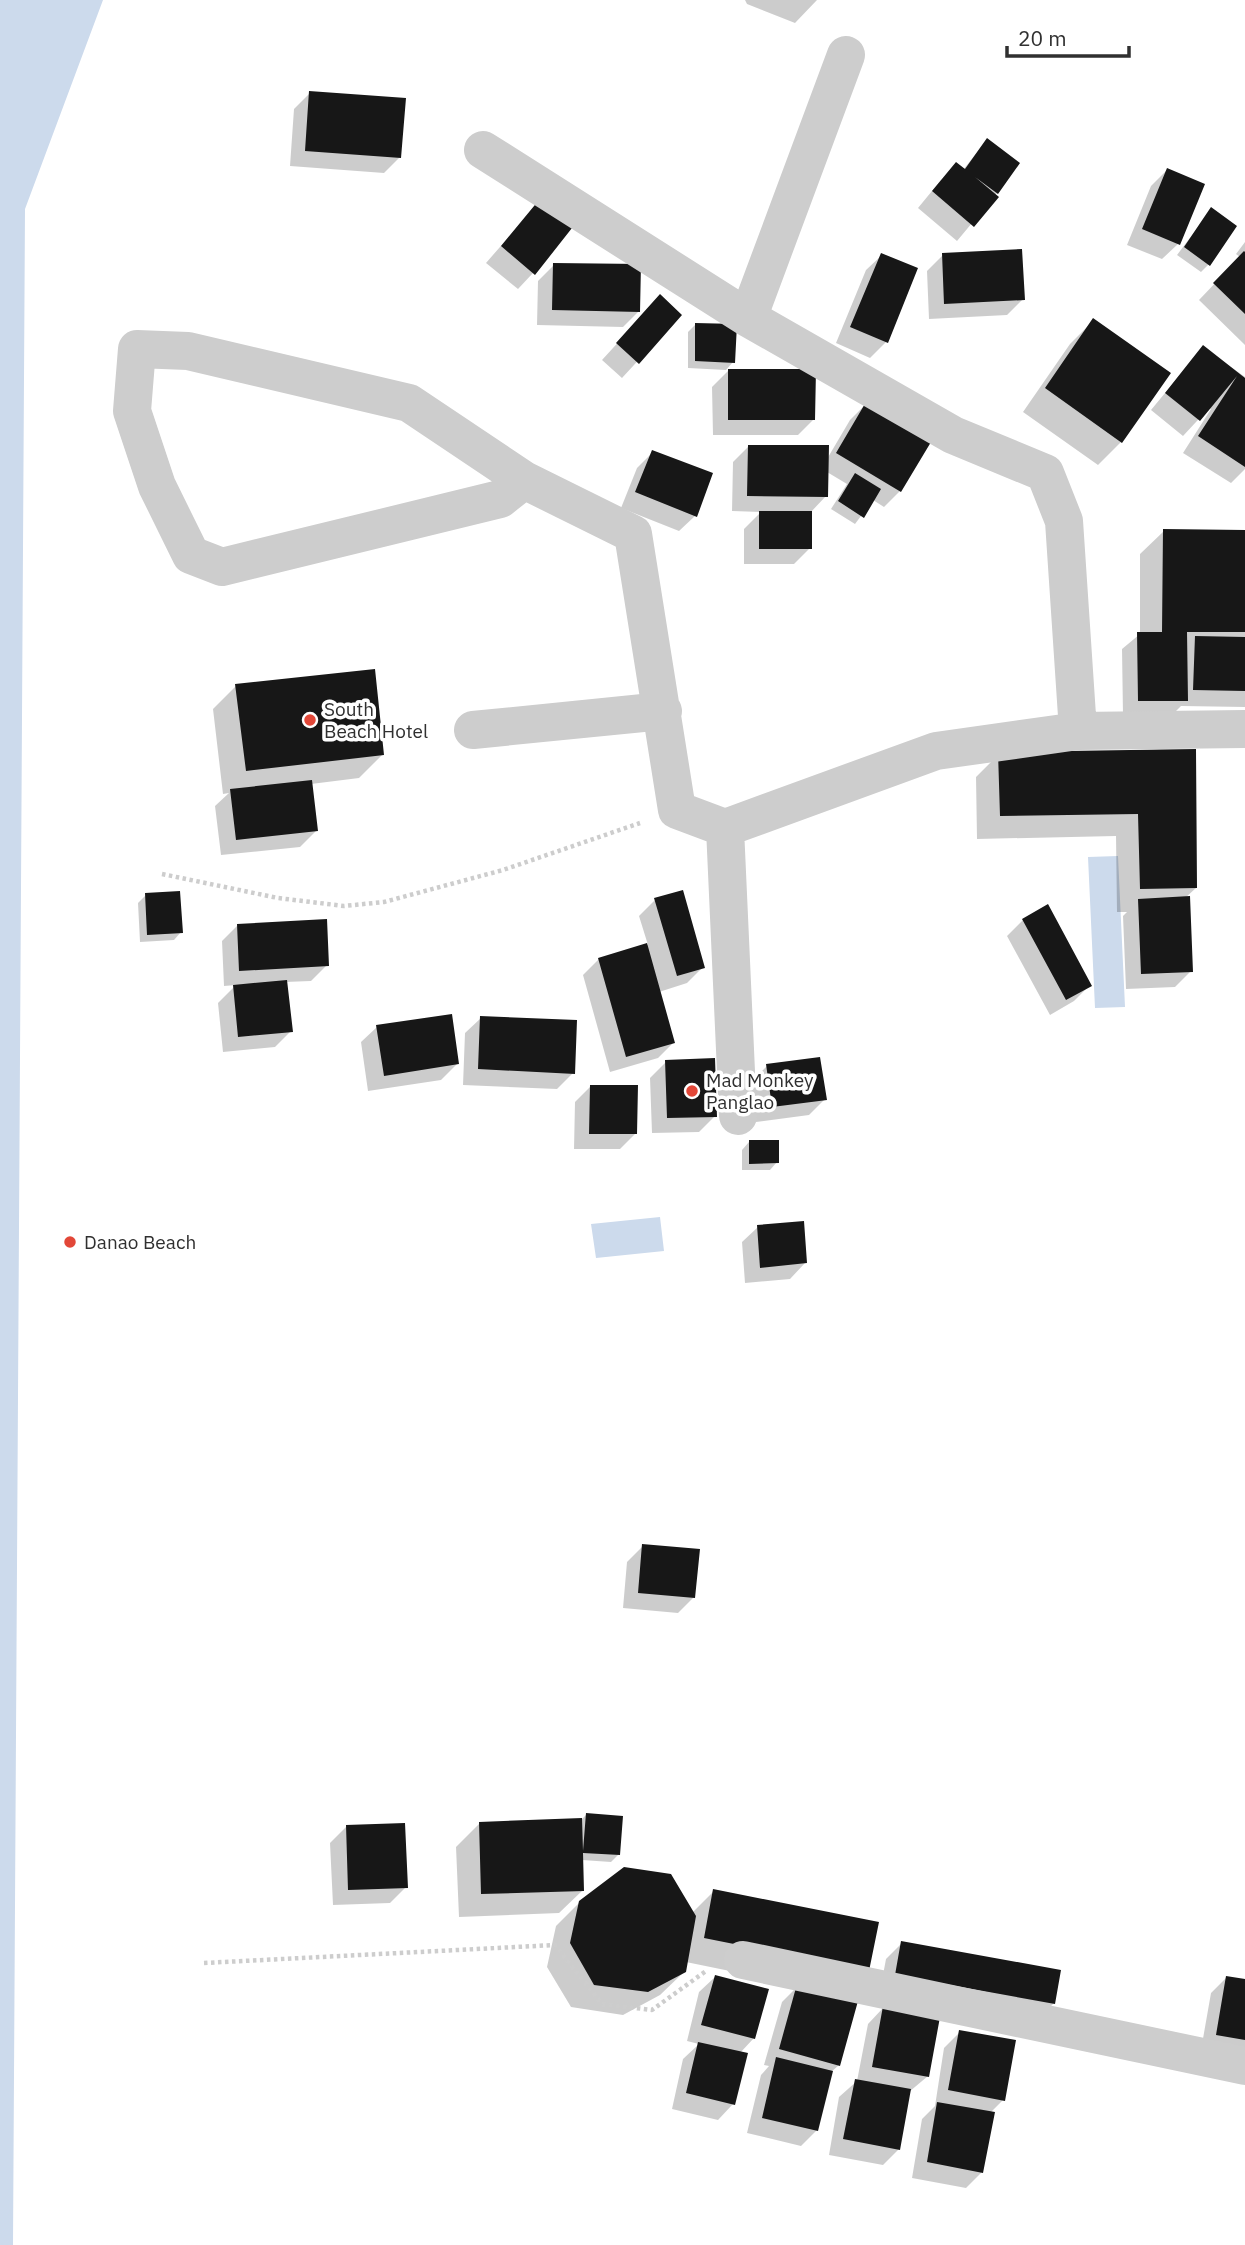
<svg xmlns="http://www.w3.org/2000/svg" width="1245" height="2245" viewBox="0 0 1245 2245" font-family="'IBM Plex Sans',sans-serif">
<rect width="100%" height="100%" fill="#fff"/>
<path fill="#ccdaec" d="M0,0H103L25,209L13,2245H0Z
M1118,856L1125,1007L1095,1008L1088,857Z
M660,1217L664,1251L596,1258L591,1224Z"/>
<path fill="#0003" d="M745,0H817L795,23L747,4Z
M310,93L400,157L384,173L290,166L294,109Z
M987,140L997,193L957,241L918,208L941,180L963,170Z
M1167,170L1178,244L1162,259L1127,245L1151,186Z
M539,202L533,273L518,289L486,263Z
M1211,210L1209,264L1201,272L1177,255Z
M1245,242V345L1199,300L1240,257L1236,254Z
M882,255L886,342L870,358L836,343L866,270Z
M943,255L1023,299L1007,315L929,319L927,271Z
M554,265L639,311L623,327L537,325L538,281Z
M645,313L680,315L622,378L602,360Z
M1093,321L1121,442L1098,465L1023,412L1070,344Z
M696,324L733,362L726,370L688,368V332Z
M1203,347L1245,377V469L1231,483L1183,453L1211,409L1209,408L1183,436L1151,410Z
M728,371L814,419L798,435H713L712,387Z
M866,404L929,443L900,491L884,507L873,500L855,524L831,509L847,484L827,472L826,496L810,513V548L794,564H744V529L761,512L732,511L733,462L749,446L827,459L850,420Z
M653,452L695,516L679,531L621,508L637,468Z
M1164,531L1245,532V707L1181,706L1171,716H1123L1122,649L1140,634V554Z
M236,686L382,755L359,778L311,784L316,831L300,847L221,855L215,806L229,793L223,794L213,709Z
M1194,751L1196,888L1185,898L1191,971L1175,987L1126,989L1123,916L1127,912H1117L1116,836L977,839L976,777L999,754Z
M146,895L181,932L174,940L140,942L138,903Z
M655,900L703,967L687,983L659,992L673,1043L658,1058L610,1072L583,975L599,959L648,945L639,916Z
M1047,907L1090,985L1074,1001L1050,1015L1007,936L1023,920Z
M238,925L327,965L311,981L285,982L291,1031L275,1047L223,1052L218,1003L236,985L224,986L222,941Z
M481,1018L573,1073L557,1089L463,1085L465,1033Z
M377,1027L457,1064L441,1080L368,1091L361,1042Z
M666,1062L715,1116L699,1132L652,1133L650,1078Z
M767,1066L825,1099L809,1115L756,1122L751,1082Z
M591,1086L636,1133L620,1149H574L575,1102Z
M749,1142L777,1162L770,1170H742V1150Z
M758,1227L805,1263L790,1279L745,1283L742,1242Z
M643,1546L694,1597L678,1613L623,1608L627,1562Z
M586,1815L619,1854L611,1862L582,1860L583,1890L559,1913L459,1917L456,1847L480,1823L582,1819Z
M346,1827L406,1887L390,1903L333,1905L330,1843Z
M714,1891L844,1994L839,2065L830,2073L817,2130L801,2146L747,2133L761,2075L769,2066L764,2065L782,2002L799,1985L686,1962L684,1972L660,1995L623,2015L571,2007L547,1967L556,1926L580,1902L692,1913Z
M902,1943L1054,2003L1038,2019L880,1991L886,1959Z
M715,1977L754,2038L740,2053L733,2104L718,2120L672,2109L683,2059L699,2044L687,2041L699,1992Z
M1226,1978L1245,1981V2057L1201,2050L1211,1993Z
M883,2008L928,2076L909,2092L899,2149L883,2165L829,2155L839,2097L857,2081L868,2024Z
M960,2032L1003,2100L990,2113L982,2172L966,2188L912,2178L922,2119L935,2106L944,2048Z"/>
<path fill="#171717" d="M309,91L406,98L401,158L305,151Z
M987,138L1020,163L998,194L975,177L999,197L974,227L932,191L956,162L965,169Z
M1167,168L1205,184L1180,245L1142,229Z
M539,200L572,228L535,275L501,246Z
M1211,207L1237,226L1210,266L1184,247Z
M1022,249L1025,300L944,304L942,253Z
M1244,251L1245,252V314L1213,283Z
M881,253L918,268L888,343L850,327Z
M553,263L641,264L640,312L552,310Z
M660,294L682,315L639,364L616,343Z
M1093,318L1171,373L1122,443L1045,388Z
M695,323L737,324L735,363L695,361Z
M1203,345L1245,378V467L1198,436L1237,376L1200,421L1165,393Z
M728,369H816L815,420H728Z
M866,402L931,442L901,492L836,453Z
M748,445H829L828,497L747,496Z
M652,450L713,473L697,517L635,492Z
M855,473L881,489L864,518L838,501Z
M759,511H812V549H759Z
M1163,529L1245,530V632H1187L1188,701H1138L1137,632H1162Z
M1195,636L1245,637V691L1193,690Z
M375,669L384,755L246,771L235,684Z
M1196,749L1197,888L1140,889L1138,814L1000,816L998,752Z
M312,780L318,831L236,840L230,789Z
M683,890L705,968L677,976L654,898Z
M180,891L183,933L147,935L145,893Z
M1190,896L1193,972L1141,974L1138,899Z
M1048,904L1092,986L1066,1000L1022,919Z
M327,919L329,966L239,971L237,924Z
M647,943L675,1043L626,1057L598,958Z
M287,980L293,1032L238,1037L233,985Z
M452,1014L459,1064L384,1076L376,1025Z
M480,1016L577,1020L575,1074L478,1069Z
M820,1057L827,1100L772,1107L766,1064Z
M715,1058L717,1117L667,1118L665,1060Z
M590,1085H638L637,1134H589Z
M749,1140H779V1163L749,1164Z
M804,1221L807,1263L760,1268L757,1225Z
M642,1544L700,1549L695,1598L638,1593Z
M586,1813L623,1816L620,1855L583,1853L584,1891L481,1894L479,1822L582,1818L583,1851Z
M405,1823L408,1888L348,1890L346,1825Z
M624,1867L671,1874L696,1916L686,1972L648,1992L594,1985L570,1943L579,1901Z
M713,1889L879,1922L869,1971L704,1938Z
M901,1941L1061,1970L1055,2004L895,1975Z
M715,1975L769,1989L755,2039L701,2025Z
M1226,1976L1245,1979V2040L1216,2035Z
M797,1984L858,2001L840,2066L779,2049Z
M883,2006L940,2017L929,2077L872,2067Z
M959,2030L1016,2040L1005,2101L948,2090Z
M698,2042L748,2053L735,2105L686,2093Z
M776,2057L833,2071L818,2131L762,2118Z
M855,2079L911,2089L900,2150L843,2139Z
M937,2102L995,2112L983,2173L927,2162Z"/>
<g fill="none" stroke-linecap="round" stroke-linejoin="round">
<path stroke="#cdcdcd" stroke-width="4.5" stroke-dasharray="3.5 3.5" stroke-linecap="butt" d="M162,874L278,898L344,906L384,902L503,870L640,823
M204,1963L555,1945L602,2004L652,2010L706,1971"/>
<path stroke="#cdcdcd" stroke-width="38" d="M483,150L748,318L953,435L1045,473L1064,521L1078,731
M748,318L846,55
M524,480L500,499L222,567L191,555L157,486L132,411L137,349L188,351L409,403L524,480L633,534L677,810L725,828L936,751L1078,731L1245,729
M473,730L663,711
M725,828L738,1116
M743,1960L1245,2066"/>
</g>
<g fill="#e24738" stroke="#fff" stroke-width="2.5">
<circle cx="310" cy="720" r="7"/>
<circle cx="692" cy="1091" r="7"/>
<circle cx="70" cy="1242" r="7"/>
</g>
<g text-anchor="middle" stroke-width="7" stroke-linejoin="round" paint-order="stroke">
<g font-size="19" fill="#303030" stroke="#fff" text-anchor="start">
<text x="324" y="716">South<tspan x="324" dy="22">Beach Hotel</tspan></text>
<text x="706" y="1087">Mad Monkey<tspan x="706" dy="22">Panglao</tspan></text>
<text x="84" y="1249">Danao Beach</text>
</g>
</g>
<path d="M1007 46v10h122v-10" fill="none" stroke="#303030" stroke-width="3.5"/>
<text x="1018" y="46" font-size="21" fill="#303030" stroke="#ffffff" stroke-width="5" paint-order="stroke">20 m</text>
</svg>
